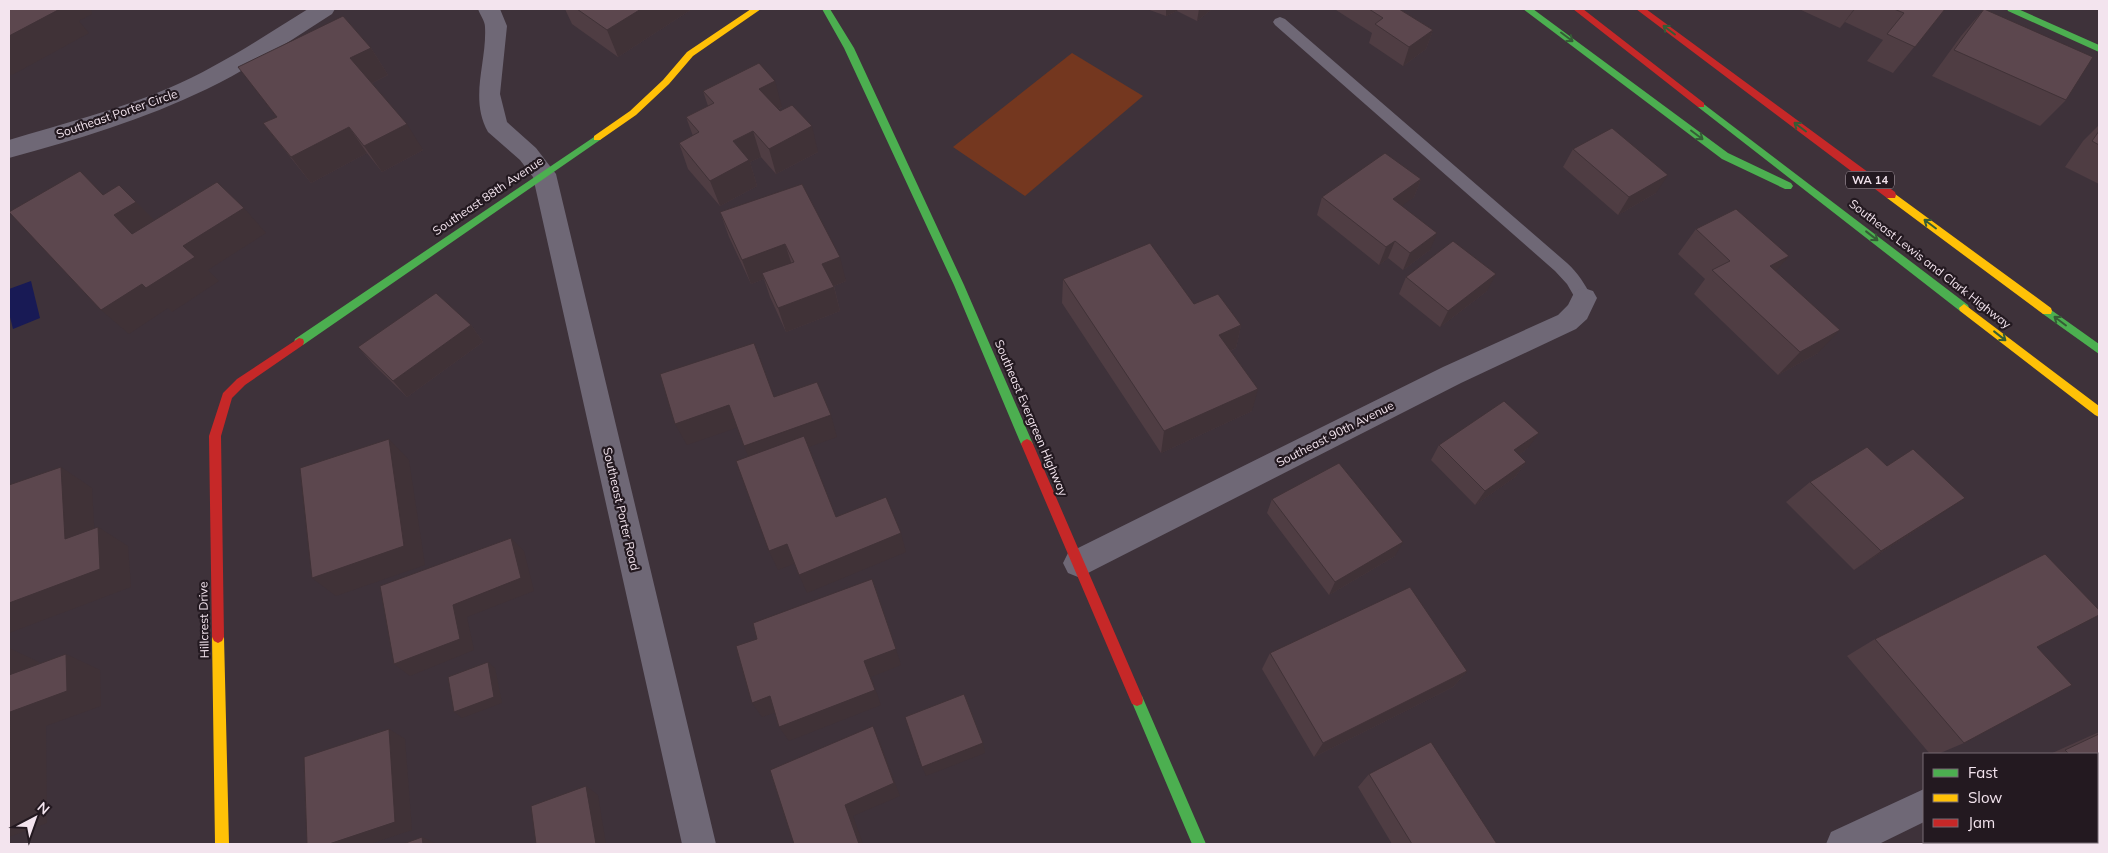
<svg xmlns="http://www.w3.org/2000/svg" width="2108" height="853" viewBox="0 0 2108 853" font-family="Mulish,sans-serif">
<rect width="100%" height="100%" fill="#3e323a"/>
<path fill="#74371f" d="M1072,53L1143,96L1025,196L953,147Z"/>
<path fill="#181a55" d="M31,281L40,318L13,329L9,313V289Z"/>
<g fill="none" stroke-linecap="round" stroke-linejoin="round">
<path fill="#6f6876" fill-rule="evenodd" d="M1280,17L1285,19L1567,263C1578,273 1585,284 1592,298L1590,303L1584,305L1578,303L1567,284L1555,271L1275,25L1273,22L1275,19Z"/>
<path fill="#6f6876" fill-rule="evenodd" d="M308,9H335L332,14C291,40 251,68 207,89C145,119 76,140 9,158V140C62,124 117,110 169,88C218,67 263,37 308,9Z
M478,9H500L507,26L500,94L507,122L536,148L556,174L716,844H682L533,177L520,160L488,132C469,98 487,63 485,27C485,21 480,15 478,9Z
M1584,288L1593,291L1597,298L1587,319L1576,329L1461,383L1088,573L1078,577L1068,573L1063,563L1068,553L1443,367L1558,315L1568,305L1575,291Z
M1924,789V822L1879,844H1826L1831,832Z"/>
<path fill="#4caf50" fill-rule="evenodd" d="M822,9H830L854,48L964,285L1033,444L1031,447L1027,449L1023,447L1021,444L954,285L844,48Z
M1523,9H1533L1728,153L1791,183L1793,186L1791,189H1785L1722,159Z
M2007,9H2018L2099,45V52L2008,11Z
M1701,102L1968,305L1969,308L1968,311H1960L1698,107V103Z
M597,135L602,138L600,140L303,345H295L294,342L295,339Z
M2047,307L2099,344V354L2043,314L2042,311Z
M1137,694L1142,696L1206,844H1192L1131,700L1132,696Z"/>
<path fill="#ffc107" fill-rule="evenodd" d="M751,9H761L693,56L669,84L636,115L600,140H594V136L630,111L663,80L687,52Z
M1891,191L2051,308L2052,311L2051,314H2043L1887,198L1886,195L1887,192Z
M1964,304L2099,406V417L2095,415L1960,311L1959,308Z
M218,631L222,633L224,637L229,844H215L212,637L214,633Z"/>
<path fill="#c62828" fill-rule="evenodd" d="M1573,9H1583L1704,103V107H1698Z
M1636,9H1646L1895,192L1896,195L1895,198H1887Z
M299,338L303,339L304,342L303,345L245,385L232,398L221,436L224,637L222,641L218,643L214,641L212,637L209,436L223,393L237,379Z
M1027,439L1031,441L1033,444L1142,696L1143,700L1142,704L1137,706L1132,704L1021,444L1023,441Z"/>
</g>
<path fill="#4f3d43" d="M565,9H692L618,57L572,24Z
M1147,9H1212L1197,21L1177,11L1166,16Z
M1337,9H1402L1401,10L1433,30L1426,49L1403,66L1369,43L1372,33L1336,10Z
M1799,9H1945L1893,73L1867,61L1883,40L1845,22L1840,28Z
M1984,9L2066,100L2040,126L1932,76L1961,36Z
M371,48L388,75L372,83L423,150L382,172L367,153L311,183L263,123L277,117Z
M703,91L782,107L778,110L818,152L776,174L761,157L750,162L757,186L720,206L688,169L679,143L693,136L686,117L708,106Z
M2099,125V184L2065,167L2083,141Z
M1573,149L1656,193L1618,215L1563,167Z
M1421,179L1414,197L1402,205L1430,250L1403,270L1388,258L1379,265L1317,215L1322,197Z
M802,184L846,281L834,286L840,311L786,332L770,297L764,279L751,284L729,237L720,212Z
M1696,229L1776,271L1818,353L1778,375L1694,294L1705,279L1678,254Z
M1406,277L1487,291L1440,327L1399,294Z
M1063,279L1194,304L1241,325L1236,348L1230,351L1252,411L1161,453L1062,303Z
M471,325L483,342L407,397L373,364L358,347Z
M1439,445L1528,448L1518,455L1526,462L1515,477L1475,505L1431,460Z
M1887,466L1936,517L1854,570L1786,502L1810,482Z
M1272,499L1395,556L1329,595L1267,513Z
M1875,639L2037,647L1964,743L1938,754H1930L1847,656Z
M1270,653L1467,671L1453,687L1314,757L1262,669Z
M2099,732V832L2097,829V754H2050Z
M1369,774L1497,844H1392L1358,787Z"/>
<path fill="#403237" d="M60,9H91L92,14L79,21L89,33L14,74L9,75V36Z
M641,9H692L618,57L607,30Z
M1166,9H1178L1177,11L1166,16Z
M1199,9H1212L1197,21Z
M1854,9H1855L1840,28Z
M1433,30L1426,49L1403,66L1409,47Z
M371,48L388,75L368,85L350,58Z
M775,81L782,107L766,116L759,89Z
M407,124L423,150L382,172L364,146Z
M812,126L818,152L776,174L769,149Z
M349,127L367,153L311,183L291,157Z
M753,131L761,157L750,162L757,186L720,206L710,181L733,141Z
M80,171L106,197L119,185L161,227L132,234L114,215L103,195Z
M1668,175L1656,193L1618,215L1629,197Z
M1421,179L1414,197L1387,217L1393,199Z
M244,208L266,233L208,270L219,281L172,312L168,308L129,334L101,310L183,246Z
M1437,233L1430,250L1403,270L1410,253Z
M1395,241L1388,258L1379,265L1386,247Z
M785,244L793,268L762,273L764,279L751,284L742,260Z
M1789,256L1768,280L1770,266Z
M840,257L846,281L829,288L822,264Z
M1496,274L1487,291L1440,327L1448,311Z
M834,287L840,311L786,332L778,308Z
M471,325L483,342L407,397L393,381Z
M1241,325L1236,348L1214,358L1219,335Z
M1840,330L1818,353L1778,375L1800,352Z
M1258,389L1252,411L1161,453L1164,431Z
M729,405L739,427L687,445L675,424Z
M831,415L837,437L753,467L744,446Z
M1539,433L1528,448L1504,465L1514,450Z
M389,439L409,460L425,565L336,596L312,578Z
M1526,462L1515,477L1475,505L1485,491Z
M61,467L92,488L96,558L65,539Z
M1965,498L1936,517L1854,570L1881,551Z
M98,527L128,546L131,587L9,633V603Z
M901,533L906,552L807,593L799,575Z
M511,538L524,551L534,591L467,617L474,650L410,676L394,664L453,605Z
M1403,542L1395,556L1329,595L1335,582Z
M787,544L796,563L778,570L769,551Z
M9,648L39,662L40,692L9,679Z
M896,649L901,665L871,677L881,705L789,741L779,727L864,661Z
M66,654L100,670L101,706L46,726L47,823L9,837L10,712Z
M488,662L495,668L502,703L462,718L454,712Z
M1467,671L1453,687L1314,757L1323,743Z
M770,696L780,711L762,717L752,703Z
M873,726L879,740L900,796L853,816L863,844H859L845,805Z
M389,729L405,739L412,830L370,844H329Z
M983,743L985,753L926,776L922,767Z
M586,786L598,795L606,844H596Z
M422,837L437,844H423Z"/>
<path fill="#5c474e" stroke="#403237" d="M9,9H60L9,36Z
M577,9H641L607,30Z
M1369,9H1399L1433,30L1409,47L1375,24L1383,18Z
M1894,9H1945L1915,47L1887,34L1904,13Z
M1984,9L2093,57L2066,100L1954,50Z
M343,16L371,48L350,58L407,124L364,146L349,127L291,157L263,123L277,117L238,67Z
M759,63L775,81L759,89L780,111L792,105L812,126L769,149L753,131L733,141L749,160L710,181L679,143L699,132L686,117L714,103L703,91Z
M1612,128L1668,175L1629,197L1573,149Z
M2099,131V145L2092,141Z
M1385,153L1421,179L1393,199L1437,233L1410,253L1395,241L1386,247L1322,197Z
M80,171L103,195L119,185L136,202L114,215L132,234L217,182L244,208L183,246L195,257L146,288L142,284L101,310L9,212Z
M802,184L840,257L822,264L834,287L778,308L762,273L794,262L785,244L742,260L720,212Z
M1736,209L1789,256L1770,266L1840,330L1800,352L1712,270L1730,261L1696,229Z
M1453,241L1496,274L1448,311L1406,277Z
M1150,243L1194,304L1218,294L1241,325L1219,335L1258,389L1164,431L1063,279Z
M436,293L471,325L393,381L358,347Z
M754,343L774,397L817,382L831,415L744,446L729,405L675,424L660,374Z
M1504,401L1539,433L1514,450L1526,462L1485,491L1439,445Z
M804,436L836,517L886,497L901,533L799,575L787,544L769,551L736,461Z
M389,439L404,546L312,578L300,468Z
M1867,447L1887,466L1913,449L1965,498L1881,551L1810,482Z
M1339,463L1403,542L1335,582L1272,499Z
M61,467L65,539L98,527L100,569L9,603V485Z
M511,538L521,578L453,605L460,639L394,664L380,586Z
M2045,554L2099,610V615L2037,647L2072,685L1964,743L1875,639Z
M872,579L896,649L864,661L875,690L779,727L770,696L752,703L736,646L757,639L753,623Z
M1410,587L1467,671L1323,743L1270,653Z
M66,654L67,691L10,712L9,811V675Z
M488,662L494,697L454,712L448,677Z
M964,694L983,743L922,767L905,717Z
M873,726L894,783L845,805L859,844H794L770,770Z
M389,729L395,822L329,844H307L304,757Z
M2099,734V791L2097,788V754H2069L2065,750Z
M1431,742L1497,844H1412L1369,774Z
M586,786L596,844H536L531,806Z
M422,837L423,844H403Z"/>
<defs><path id="oneway-shaft" d="M-6 0H5M1.5-3L5.5 0L1.5 3" fill="none" stroke-width="1.6" stroke-linecap="round" stroke-linejoin="round" transform="scale(1.25)"/></defs>
<g stroke="#355c36">
<use href="#oneway-shaft" transform="translate(1669 30) rotate(-143)"/>
<use href="#oneway-shaft" transform="translate(1567 37) rotate(37)"/>
<use href="#oneway-shaft" transform="translate(1800 127) rotate(-143)"/>
<use href="#oneway-shaft" transform="translate(1697 135) rotate(37)"/>
<use href="#oneway-shaft" transform="translate(1930 224) rotate(-143)"/>
<use href="#oneway-shaft" transform="translate(1872 236) rotate(38)"/>
<use href="#oneway-shaft" transform="translate(2060 321) rotate(-143)"/>
<use href="#oneway-shaft" transform="translate(2000 336) rotate(38)"/>
</g>
<g text-anchor="middle" stroke-width="4.5" stroke-linejoin="round" paint-order="stroke">
<rect fill="#231920" stroke="#b5a7b0" stroke-width="1" x="1846" y="171.5" width="48" height="17" rx="4"/>
<g font-size="11" font-weight="bold" fill="#f3e4ee">
<text x="1870" y="184">WA 14</text>
</g>
<g font-size="12" fill="#f3e4ee" stroke="#231920">
<text transform="translate(117 114) rotate(-19)" y="4">Southeast Porter Circle</text>
<text transform="translate(488 196) rotate(-34)" y="4">Southeast 88th Avenue</text>
<text transform="translate(1930 264) rotate(38)" y="4">Southeast Lewis and Clark Highway</text>
<text transform="translate(1031 418) rotate(67)" y="4">Southeast Evergreen Highway</text>
<text transform="translate(1335 434) rotate(-27)" y="4">Southeast 90th Avenue</text>
<text transform="translate(621 509) rotate(77)" y="4">Southeast Porter Road</text>
<text transform="translate(204 620) rotate(-91)" y="4">Hillcrest Drive</text>
</g>
</g>
<rect width="2108" height="853" fill="none" stroke="#f3e4ee" stroke-width="20"/>
<rect x="1923" y="753" width="175" height="90" fill="#231920" stroke="#766a72"/>
<rect x="1933" y="769" width="25" height="8" fill="#4caf50" stroke="#766a72"/>
<text x="1968" y="778" font-size="15" fill="#f3e4ee">Fast</text>
<rect x="1933" y="794" width="25" height="8" fill="#ffc107" stroke="#766a72"/>
<text x="1968" y="803" font-size="15" fill="#f3e4ee">Slow</text>
<rect x="1933" y="819" width="25" height="8" fill="#c62828" stroke="#766a72"/>
<text x="1968" y="828" font-size="15" fill="#f3e4ee">Jam</text>
<g transform="translate(35 818) rotate(41)" stroke="#231920" stroke-width="4" paint-order="stroke">
<path d="M0-4L9 19L0 12L-9 19Z" fill="#f3e4ee"/>
<text y="-8" font-size="14" font-weight="bold" text-anchor="middle" fill="#f3e4ee">N</text>
</g>
</svg>
